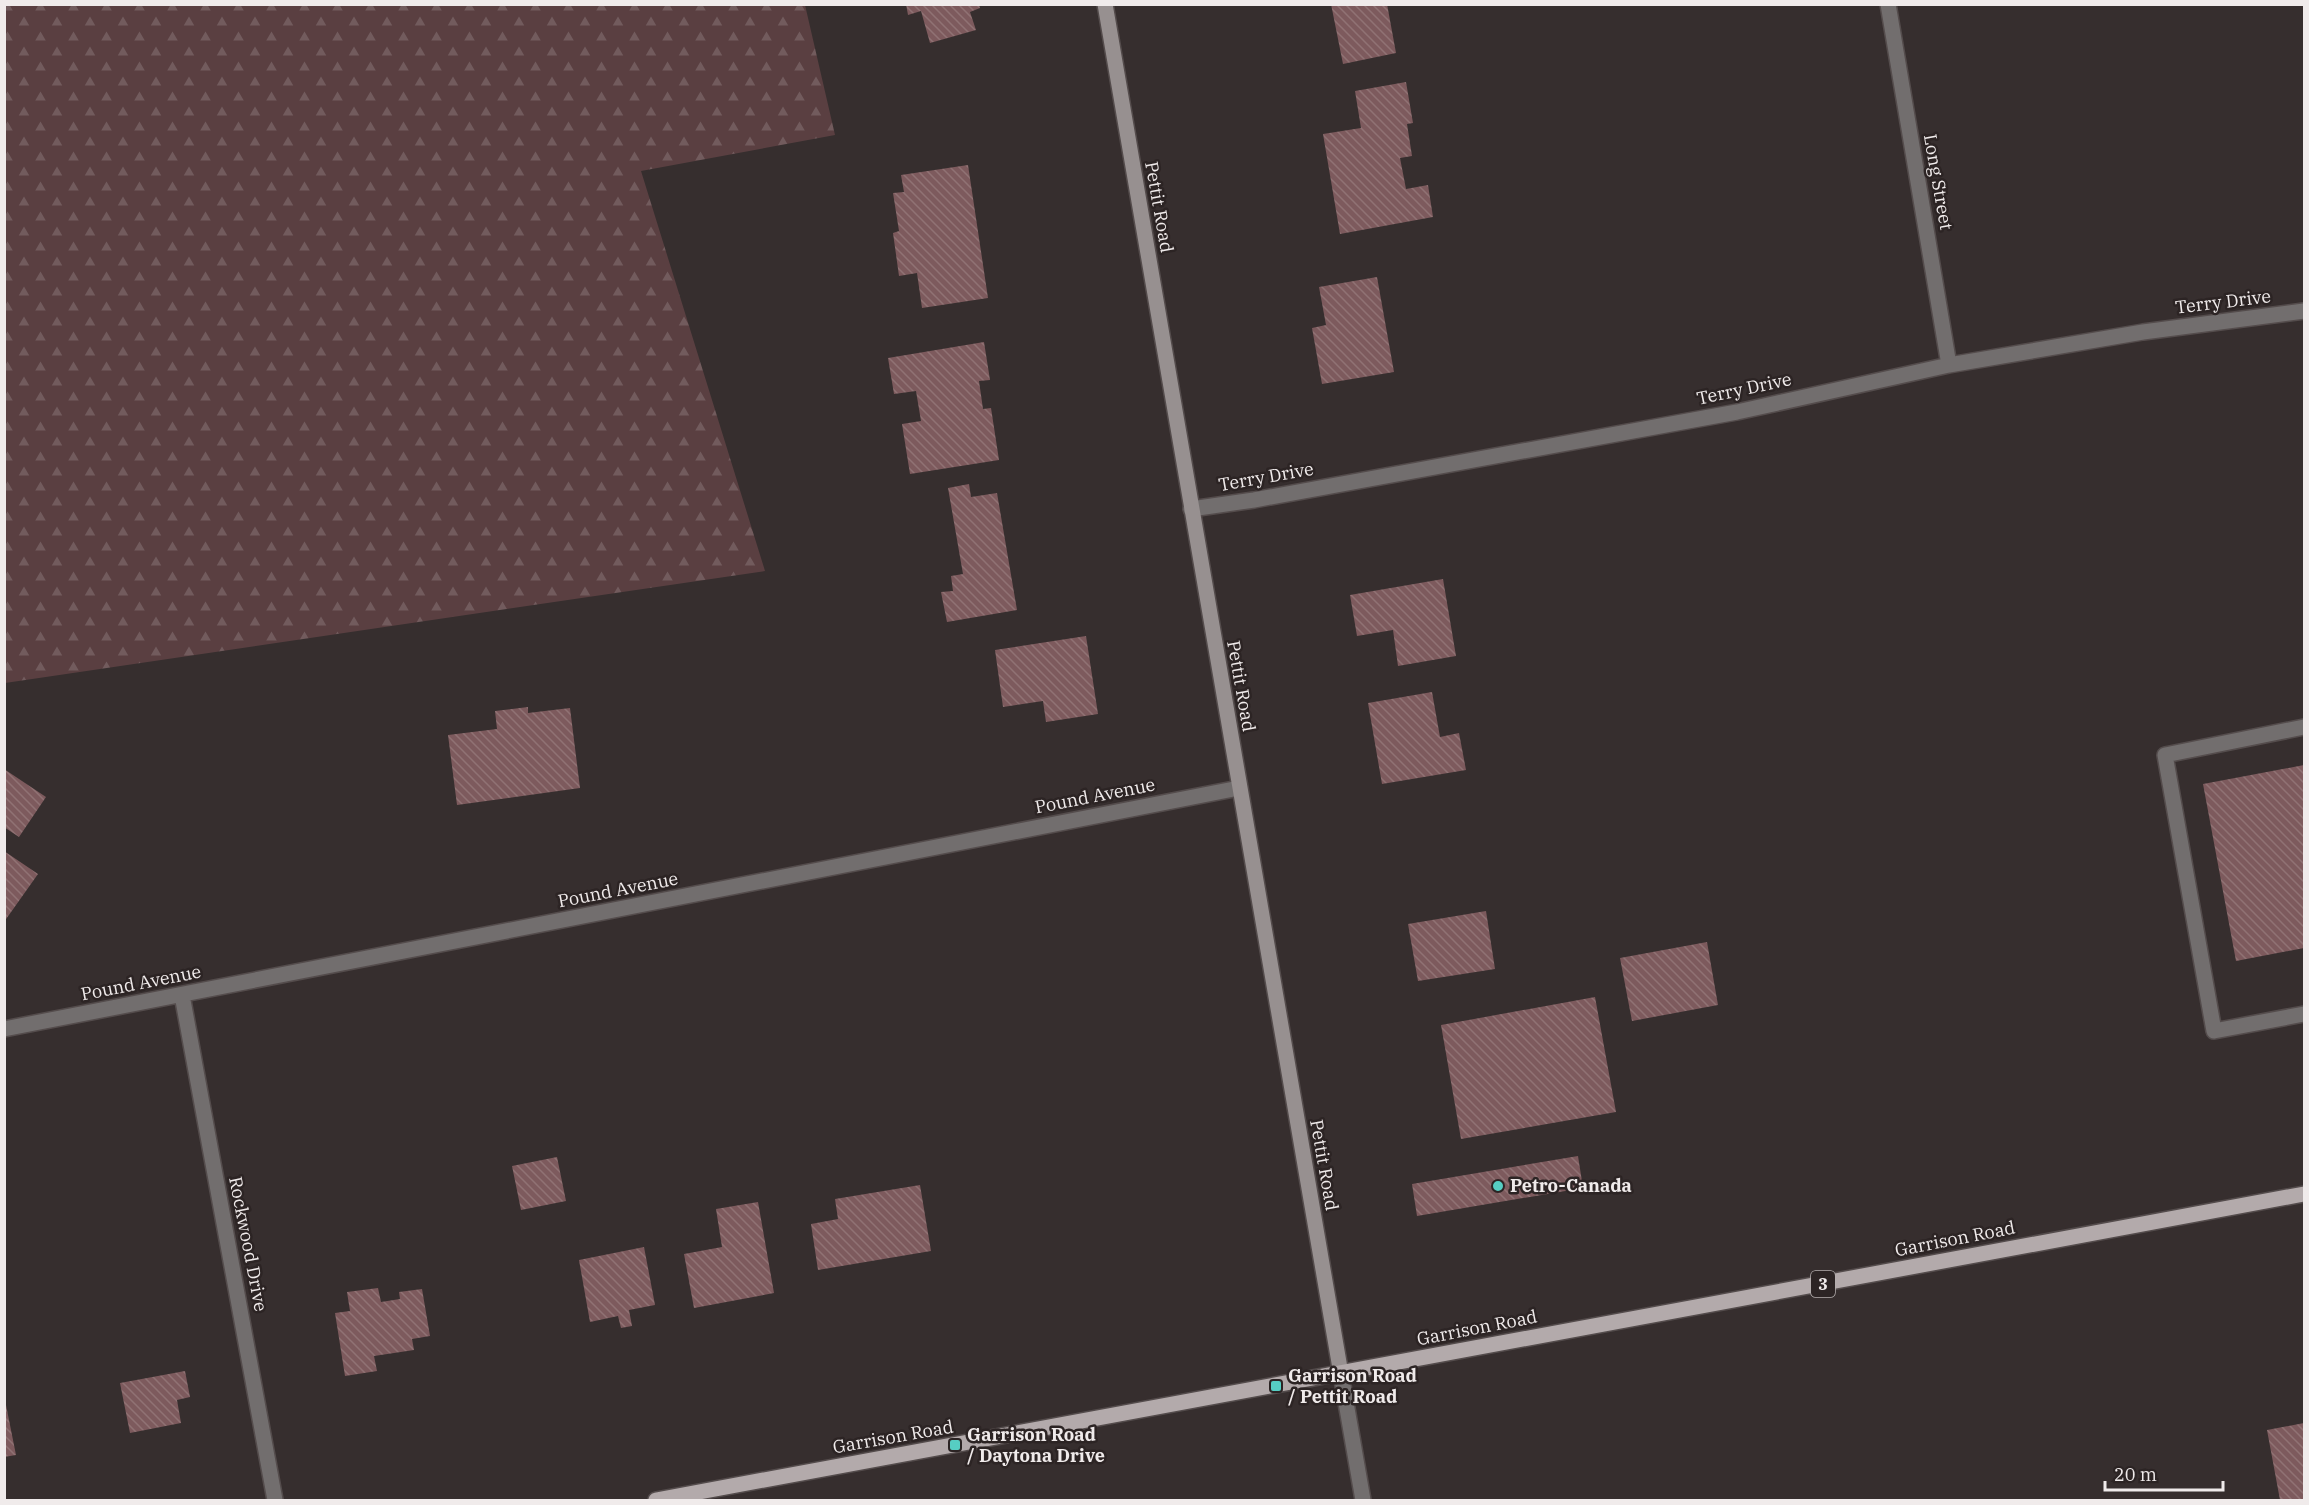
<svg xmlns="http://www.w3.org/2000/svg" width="2309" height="1505" viewBox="0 0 2309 1505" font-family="'IBM Plex Serif',serif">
<defs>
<pattern id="forest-firs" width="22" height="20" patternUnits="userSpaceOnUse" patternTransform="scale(1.5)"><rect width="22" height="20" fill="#5a3f41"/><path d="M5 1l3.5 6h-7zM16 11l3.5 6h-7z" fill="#725b5d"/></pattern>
<pattern id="building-back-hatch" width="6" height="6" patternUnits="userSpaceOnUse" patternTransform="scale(1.5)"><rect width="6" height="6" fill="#7d5a5d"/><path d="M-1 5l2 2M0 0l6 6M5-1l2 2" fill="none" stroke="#907274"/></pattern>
</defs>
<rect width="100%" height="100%" fill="#362e2e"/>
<path fill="url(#forest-firs)" d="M4,5H805L835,135L641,171L765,571L5,683Z"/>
<path fill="url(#building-back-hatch)" d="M906,4H979L980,8L970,12L976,30L930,43L921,11L908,15Z
M1331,4H1387L1396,53L1343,64Z
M1406,82L1413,123L1407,124L1412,156L1400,158L1406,189L1428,185L1433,217L1340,234L1323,134L1361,128L1355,91Z
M968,165L988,298L922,308L917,273L899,276L893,233L899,231L893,193L904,192L901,175Z
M1377,277L1394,372L1322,384L1312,328L1326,325L1319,287Z
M984,342L990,380L979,381L983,409L991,408L999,460L910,474L902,424L921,421L916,391L894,394L888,358Z
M969,484L971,497L997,493L1017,610L947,622L941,592L953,591L951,576L963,574L948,488Z
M1443,579L1456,656L1398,666L1393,630L1357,636L1350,595Z
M1086,636L1098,714L1046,722L1043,701L1003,707L995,650Z
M1432,692L1440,737L1459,733L1466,770L1382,784L1368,703Z
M528,707V713L570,708L580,788L457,805L448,735L497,729L495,711Z
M2304,765V948L2236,961L2203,784Z
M4,769L46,797L19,837L4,827Z
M4,851L38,874L4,922Z
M1486,911L1495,969L1418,981L1408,924Z
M1707,942L1718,1005L1632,1021L1620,958Z
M1595,997L1616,1112L1461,1139L1441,1025Z
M1578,1156L1583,1188L1417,1216L1412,1184Z
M557,1157L566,1201L521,1210L512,1166Z
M920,1185L931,1251L818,1270L811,1224L838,1219L835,1199Z
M758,1202L774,1293L694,1308L684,1254L722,1247L716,1209Z
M644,1247L655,1305L629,1310L632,1326L621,1328L618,1316L590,1322L579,1260Z
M378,1288L381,1302L400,1299L399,1292L422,1289L430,1336L412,1339L414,1350L374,1356L377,1371L345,1376L335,1313L350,1311L347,1292Z
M185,1371L190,1397L177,1400L181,1423L130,1433L120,1383Z
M4,1395L16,1455L4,1457Z
M2304,1423V1500H2280L2267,1430Z"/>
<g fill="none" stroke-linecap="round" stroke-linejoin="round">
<defs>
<path id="lane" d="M2304,727L2165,755L2214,1031L2304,1014"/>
<path id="street" d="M1888,4L1949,365
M1191,509L1254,500L1737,412L1949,365L2143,332L2304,311
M182,995L275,1500
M4,1029L1239,788
M1341,1374L1363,1500"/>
<path id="secondary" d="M1105,4L1341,1374"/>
<path id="primary" d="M656,1500L2304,1194"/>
</defs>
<use href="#lane" stroke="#544c4c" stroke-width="18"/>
<use href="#street" stroke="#544c4c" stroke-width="18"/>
<use href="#secondary" stroke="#544c4c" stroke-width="18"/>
<use href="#primary" stroke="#544c4c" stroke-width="18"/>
<use href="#lane" stroke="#726e6e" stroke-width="15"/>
<use href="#street" stroke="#726e6e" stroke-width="15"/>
<use href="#secondary" stroke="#979090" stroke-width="15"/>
<use href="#primary" stroke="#b3aaab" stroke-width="15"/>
</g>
<g fill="#56cec3" stroke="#2c2424" stroke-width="2">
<circle cx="1498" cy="1186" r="6"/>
<rect x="1270" y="1380" width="12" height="12" rx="3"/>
<rect x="949" y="1439" width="12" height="12" rx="3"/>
</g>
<g text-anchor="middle" stroke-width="5" stroke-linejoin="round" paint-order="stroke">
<rect fill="#2c2424" stroke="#b5afaf" stroke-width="1.5" x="1811" y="1271" width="24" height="26" rx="4.5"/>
<g font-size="16" font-weight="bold" fill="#f0ebeb">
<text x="1823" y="1290">3</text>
</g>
<g font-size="18" fill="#f0ebeb" stroke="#2c2424">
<text transform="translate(1938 182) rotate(80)" y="6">Long Street</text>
<text transform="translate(1159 207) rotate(80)" y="6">Pettit Road</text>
<text transform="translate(2223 302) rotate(-7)" y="6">Terry Drive</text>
<text transform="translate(1744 389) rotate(-12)" y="6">Terry Drive</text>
<text transform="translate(1266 477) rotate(-10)" y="6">Terry Drive</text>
<text transform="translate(1241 686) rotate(80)" y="6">Pettit Road</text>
<text transform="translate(1095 796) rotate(-11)" y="6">Pound Avenue</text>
<text transform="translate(618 890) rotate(-11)" y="6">Pound Avenue</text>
<text transform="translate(141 983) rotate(-11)" y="6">Pound Avenue</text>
<text transform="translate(1324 1165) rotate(80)" y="6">Pettit Road</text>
<text transform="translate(1955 1239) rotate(-11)" y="6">Garrison Road</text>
<text transform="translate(248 1244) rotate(79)" y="6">Rockwood Drive</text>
<text transform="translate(1477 1328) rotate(-11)" y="6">Garrison Road</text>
<text transform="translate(893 1437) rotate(-10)" y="6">Garrison Road</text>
</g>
<g font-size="18" font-weight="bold" fill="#f0ebeb" stroke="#2c2424" text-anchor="start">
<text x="1510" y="1192">Petro-Canada</text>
<text x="1288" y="1382">Garrison Road<tspan x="1288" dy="21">/ Pettit Road</tspan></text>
<text x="967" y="1441">Garrison Road<tspan x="967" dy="21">/ Daytona Drive</tspan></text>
</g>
</g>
<rect width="2309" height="1505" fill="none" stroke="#f0ebeb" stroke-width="12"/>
<path d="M2105 1481v9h118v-9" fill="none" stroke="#f0ebeb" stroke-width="3"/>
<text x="2114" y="1481" font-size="18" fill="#f0ebeb" stroke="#2c2424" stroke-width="4.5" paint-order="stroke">20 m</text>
</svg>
